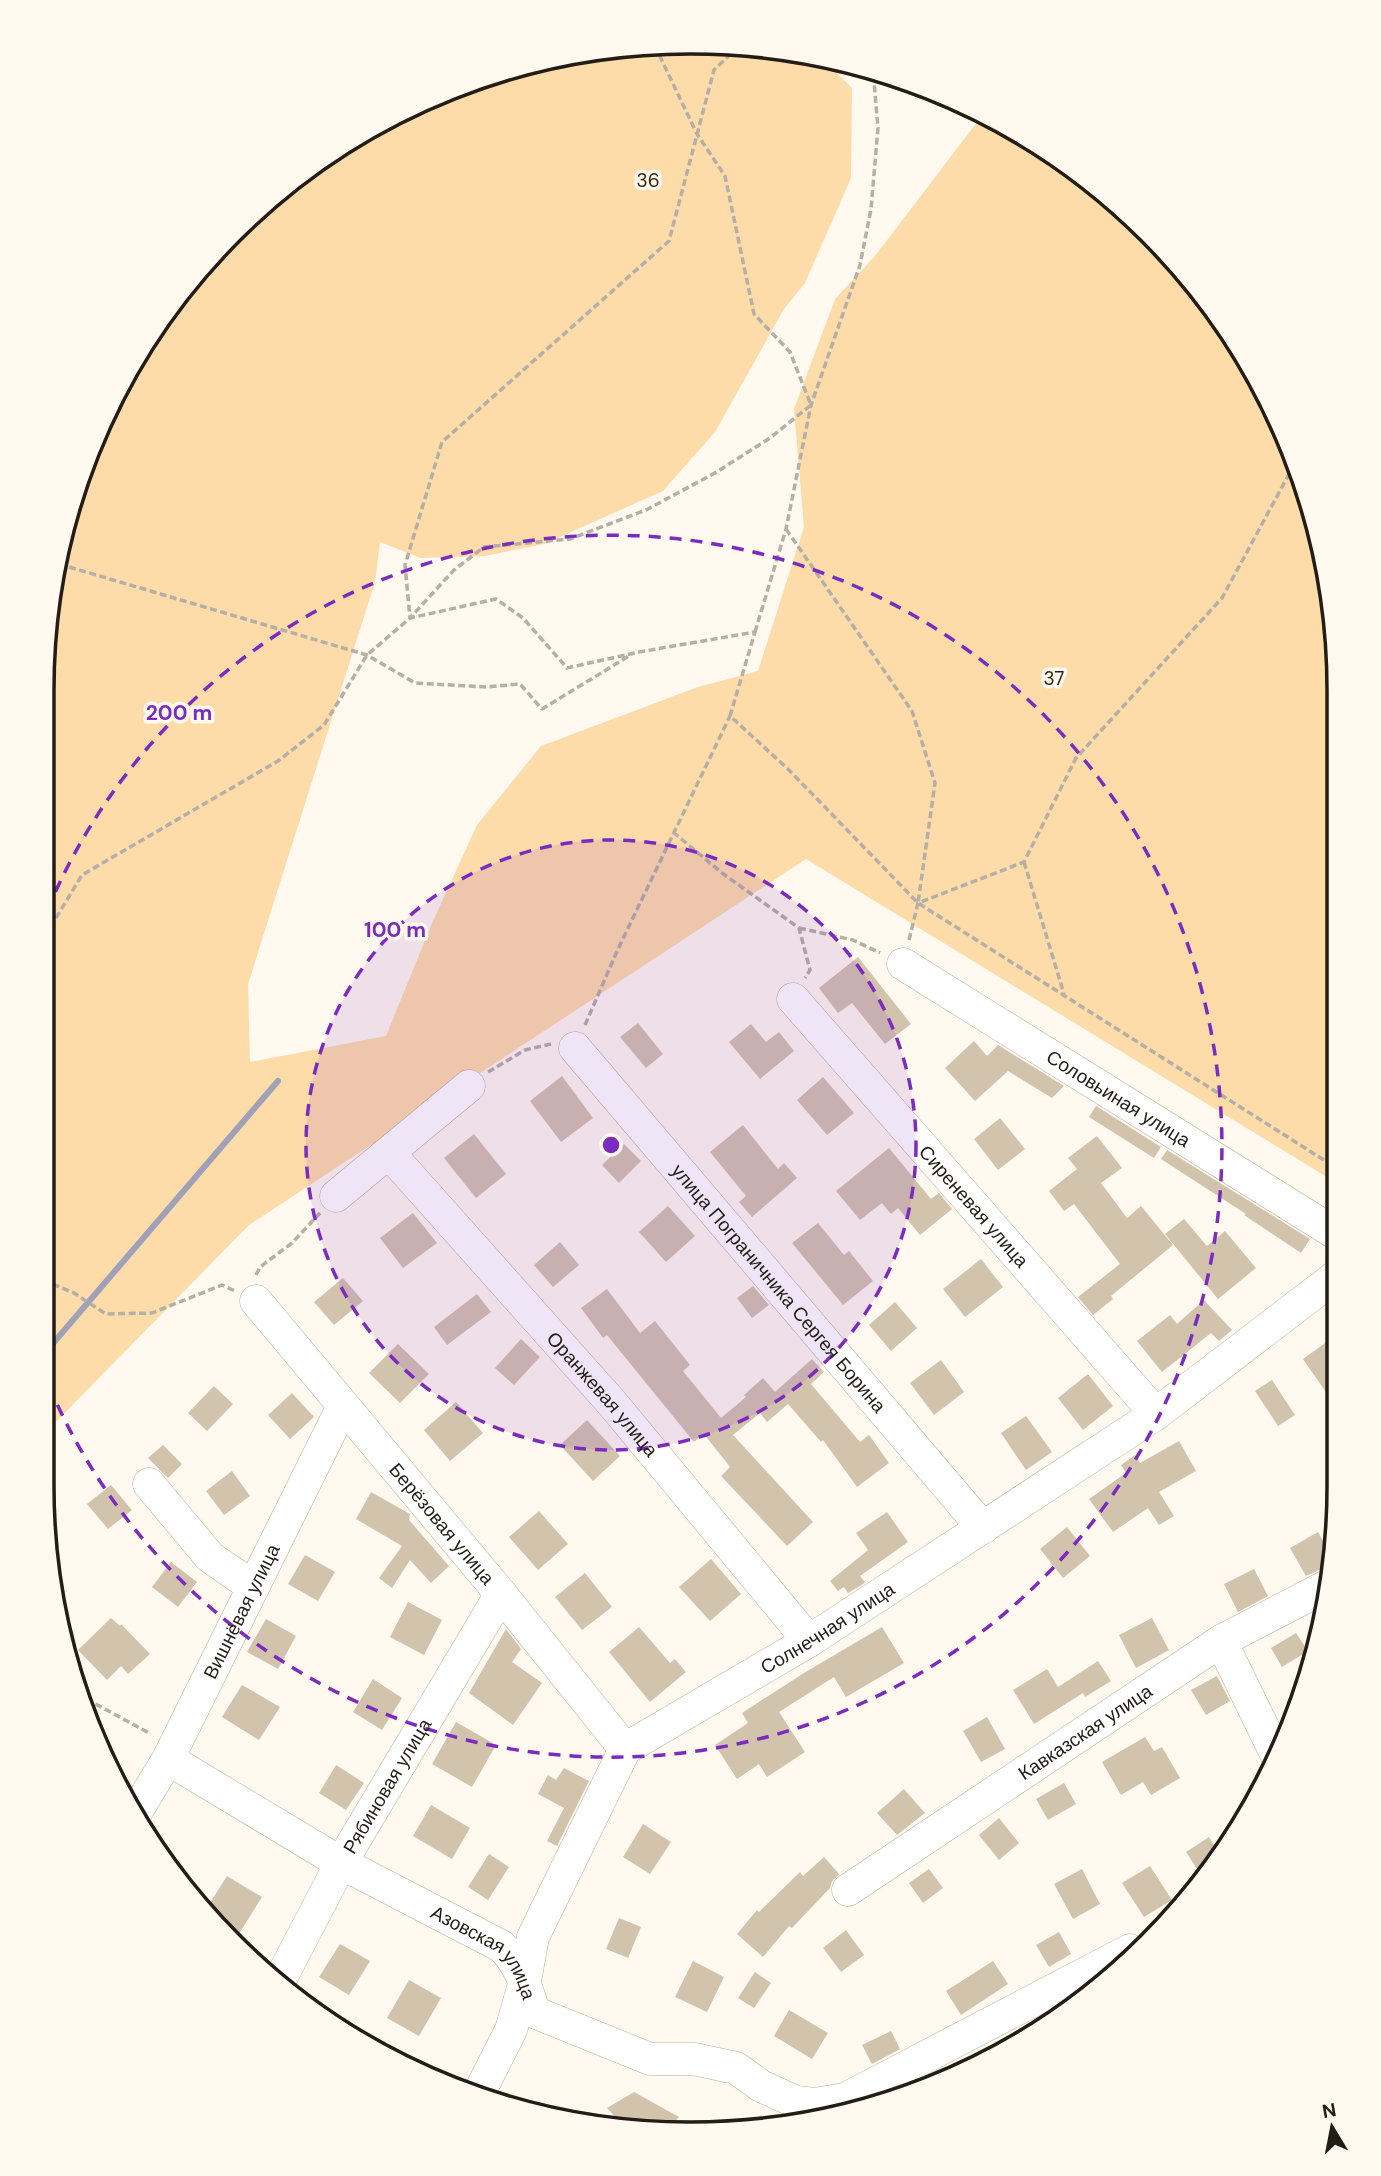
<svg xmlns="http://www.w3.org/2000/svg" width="1381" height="2176" viewBox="0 0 1381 2176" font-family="'DM Sans',sans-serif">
<rect width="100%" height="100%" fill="#fff9f0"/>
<path fill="#fddcaa" d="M733,43L822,58L852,88L851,178L805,283L784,309L715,432L663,491L544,544L485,556L421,558L380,542L375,582L248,984L250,1062L386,1036L433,921L477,825L541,746L698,687L758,671L804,527L794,409L835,299L875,256L984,113L1086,176L1205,295L1272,403L1317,522L1338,648L1335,1182L806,859L249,1225L42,1436L48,606L91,443L176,295L263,203L367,129L482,76L606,48Z"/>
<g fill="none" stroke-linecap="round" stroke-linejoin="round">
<path stroke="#a0a0b7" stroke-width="6" d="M43,1355L278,1081"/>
</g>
<path fill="#d2c3ad" d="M858,957L911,1024L885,1044L852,1003L838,1013L819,988Z
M638,1023L663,1054L646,1068L620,1037Z
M751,1024L766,1042L779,1032L794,1051L760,1079L729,1042Z
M974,1041L987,1056L998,1045L1064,1086L1052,1098L1008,1071L975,1101L945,1068Z
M562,1076L593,1118L561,1142L530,1101Z
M823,1077L854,1113L827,1135L797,1100Z
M1096,1106L1161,1147L1154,1158L1089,1117Z
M1000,1118L1025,1149L998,1170L974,1139Z
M743,1125L778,1169L784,1163L797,1178L752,1217L739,1202L746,1196L710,1152Z
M474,1134L506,1174L476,1198L444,1158Z
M1097,1136L1122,1168L1101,1183L1127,1218L1141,1206L1173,1245L1111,1296L1113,1299L1093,1315L1078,1297L1120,1264L1074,1204L1064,1211L1049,1191L1077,1169L1068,1158Z
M624,1144L641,1161L619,1183L602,1165Z
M889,1148L931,1199L939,1193L952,1209L920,1235L898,1208L891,1214L882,1203L860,1220L836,1191Z
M1167,1150L1310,1239L1301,1253L1244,1215L1246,1214L1161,1159Z
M668,1206L695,1236L666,1262L639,1232Z
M413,1213L437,1243L403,1268L380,1238Z
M1184,1219L1207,1246L1225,1231L1256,1268L1218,1299L1165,1234Z
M818,1223L844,1255L849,1251L873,1281L843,1305L792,1243Z
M560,1242L579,1265L553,1287L534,1265Z
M981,1259L1003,1287L965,1317L943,1289Z
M343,1278L363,1301L334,1325L314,1302Z
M753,1286L769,1305L752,1318L737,1298Z
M607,1289L640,1333L655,1321L690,1365L683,1371L721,1418L746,1397L744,1395L763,1378L775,1392L812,1359L824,1372L811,1384L860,1442L869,1435L889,1463L857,1487L823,1440L821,1442L788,1404L767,1422L760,1413L733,1435L813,1522L787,1546L721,1476L730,1467L704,1434L694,1442L607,1335L603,1338L581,1308Z
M477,1294L491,1312L447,1345L434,1327Z
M1204,1300L1232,1330L1219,1341L1211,1333L1162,1372L1137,1341L1170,1315L1177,1324Z
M895,1302L917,1328L891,1351L869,1325Z
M521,1339L540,1357L514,1385L495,1368Z
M1328,1341L1334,1350V1404L1303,1359Z
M398,1344L429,1374L400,1403L369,1373Z
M941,1360L964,1392L934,1415L910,1383Z
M1088,1374L1113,1406L1083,1430L1058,1398Z
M1272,1380L1295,1415L1278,1426L1255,1391Z
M214,1386L233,1404L207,1431L188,1413Z
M292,1393L314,1417L290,1439L268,1415Z
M456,1402L483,1433L450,1461L424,1430Z
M1026,1416L1052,1452L1026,1470L1001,1433Z
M587,1420L620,1456L593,1481L560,1445Z
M1179,1441L1196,1471L1159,1492L1174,1516L1159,1525L1148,1508L1113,1532L1089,1499L1126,1473L1121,1465L1135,1455L1140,1463Z
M163,1445L182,1464L168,1478L148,1458Z
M232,1471L250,1496L224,1515L206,1491Z
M111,1485L132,1510L108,1529L87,1504Z
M371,1492L410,1514L409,1520L449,1566L431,1583L410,1560L392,1588L379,1578L402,1546L356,1519Z
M539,1511L568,1544L538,1570L509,1537Z
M887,1512L908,1542L860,1576L865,1582L863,1584L848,1593L844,1587L838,1591L830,1581L868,1550L856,1533Z
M1067,1527L1090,1556L1063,1578L1040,1549Z
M1318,1532L1334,1560V1566L1321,1569L1306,1576L1290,1548Z
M305,1555L335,1572L318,1601L288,1584Z
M711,1559L741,1594L710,1621L679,1587Z
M171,1562L197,1582L178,1607L152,1587Z
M1254,1569L1268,1596L1238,1612L1224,1584Z
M585,1573L612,1607L582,1630L555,1597Z
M408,1602L442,1620L424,1655L390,1637Z
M111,1618L120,1626L121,1624L150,1654L128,1674L121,1666L107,1680L78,1650Z
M1152,1618L1169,1650L1136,1668L1119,1635Z
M266,1619L296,1636L278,1669L247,1652Z
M639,1627L670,1663L675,1659L686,1672L650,1702L609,1652Z
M882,1627L904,1663L846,1697L834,1677L779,1712L805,1752L767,1777L759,1764L737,1779L715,1745L748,1723L742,1713L804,1673Z
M506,1629L521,1649L512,1662L542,1683L513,1725L469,1693Z
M1296,1633L1308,1651L1282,1667L1271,1648Z
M1098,1661L1111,1681L1085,1697L1083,1693L1034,1724L1013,1690L1047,1669L1058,1687Z
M1217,1676L1230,1701L1206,1715L1191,1690Z
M373,1679L402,1698L382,1730L353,1712Z
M242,1685L280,1707L259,1740L222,1717Z
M987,1717L1005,1749L981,1762L963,1731Z
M456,1722L496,1745L472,1787L432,1764Z
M1145,1737L1154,1751L1162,1747L1180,1778L1151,1795L1143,1782L1121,1795L1102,1762Z
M336,1765L364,1783L346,1810L319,1793Z
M564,1768L589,1781L557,1846L547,1841L564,1808L538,1794L548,1775L556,1780Z
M1064,1783L1076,1804L1048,1820L1036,1799Z
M904,1789L925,1813L897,1835L877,1813Z
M431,1805L470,1828L452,1859L413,1836Z
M999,1818L1019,1843L999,1860L979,1835Z
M643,1824L671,1842L650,1874L623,1857Z
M1209,1837L1220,1855L1205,1881L1186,1852Z
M489,1854L509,1867L488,1900L468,1887Z
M824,1857L839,1874L832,1881L830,1888L792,1928L789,1926L763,1957L737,1934L757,1910L759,1912L800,1872L803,1876Z
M1150,1866L1172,1900L1144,1917L1122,1883Z
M929,1869L943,1888L923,1903L909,1883Z
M1082,1869L1100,1904L1073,1919L1054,1884Z
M227,1876L262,1897L237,1937L208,1906Z
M619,1918L641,1927L628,1958L606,1949Z
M846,1930L864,1955L841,1972L823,1948Z
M1059,1932L1071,1954L1049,1967L1036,1945Z
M340,1944L370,1961L349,1995L319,1977Z
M693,1961L724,1977L707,2012L675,1997Z
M993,1961L1008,1984L961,2015L946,1991Z
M755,1972L771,1983L754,2008L738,1998Z
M409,1980L441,1998L419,2036L387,2018Z
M789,2010L828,2033L812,2059L774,2036Z
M891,2031L900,2049L872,2064L862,2045Z
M634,2092L679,2117L667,2130L621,2123L607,2108Z"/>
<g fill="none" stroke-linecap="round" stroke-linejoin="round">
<defs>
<g id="minor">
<path id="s1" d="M903,964L1335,1233"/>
<path id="s2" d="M793,999L1156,1414"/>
<path id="s3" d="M575,1048L983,1528"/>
<path id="s4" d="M389,1153L612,1403L809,1641"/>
<path d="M336,1196L469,1086"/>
<path id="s5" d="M256,1301L501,1594L625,1749"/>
<path d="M149,1484L210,1557L253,1587"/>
<path d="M1221,1641L1277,1756"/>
<path id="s6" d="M168,1759L341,1863L501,1946C521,1965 526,1986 534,2012L650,2059H694L736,2068L761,2086L796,2102L815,2104L845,2099L1130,1950"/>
<path id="s7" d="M135,1814L168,1759L343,1406"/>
<path id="s8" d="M848,1890L1221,1641L1329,1585"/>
<path id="s9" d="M279,1982L341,1863L501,1594"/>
<path id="s10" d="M477,2097L511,2030L525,1981L533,1937L625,1749L809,1641L1156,1414L1335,1277"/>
</g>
</defs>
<use href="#minor" stroke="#bcae98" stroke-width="33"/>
<path stroke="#b5afa6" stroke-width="3.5" stroke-dasharray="7 3.5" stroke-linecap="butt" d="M655,46L697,134L725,176L754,314L790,352L811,405L770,438L715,473L646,510L570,539L484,547L454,570L410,618L405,565L442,442L669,241L714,70L740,45
M786,529L912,711L935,783L918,903
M59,564L367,655L415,683L486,687L520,684L542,709L629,656
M755,632L786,529L811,405L860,265L871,209L878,128L873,70
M673,832L722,873L799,928L810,970L805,978
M1024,862L1064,994
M799,928L853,940L880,953
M45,936L82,875L278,761L324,725L367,655L410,618L496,599L523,618L567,668L639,652L755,632L730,716L788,769L918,903L1335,1167
M909,940L918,903L1024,862L1076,758L1222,598L1295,463
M585,1025L618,949L730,716
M488,1072L525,1050L551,1044
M256,1275L260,1267L292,1243L320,1213
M43,1280L74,1293L106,1314L152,1313L222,1285L235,1291
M77,1694L151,1734"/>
<use href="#minor" stroke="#fff" stroke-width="32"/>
</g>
<circle cx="611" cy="1145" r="305" fill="#7b2cbf" fill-opacity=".12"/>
<g fill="none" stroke="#7b2cbf" stroke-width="3.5" stroke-dasharray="12 9">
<circle cx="611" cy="1145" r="305"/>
<path d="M47 911A611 611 0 1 1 44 1374"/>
</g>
<g text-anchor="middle" stroke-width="7" stroke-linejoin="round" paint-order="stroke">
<g font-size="19" fill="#36260d" stroke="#fff9f0">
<text x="648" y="187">36</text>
<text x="1054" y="685">37</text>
</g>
<g font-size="19" fill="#231d15" stroke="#fff9f0">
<text dy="7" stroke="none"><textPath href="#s1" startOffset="254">Соловьиная улица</textPath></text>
<text dy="7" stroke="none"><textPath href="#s2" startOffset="275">Сиреневая улица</textPath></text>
<text dy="7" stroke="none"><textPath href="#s3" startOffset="315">улица Пограничника Сергея Борина</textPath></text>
<text dy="7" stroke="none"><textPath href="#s4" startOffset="322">Оранжевая улица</textPath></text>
<text dy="7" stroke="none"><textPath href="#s5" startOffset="290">Берёзовая улица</textPath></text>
<text dy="7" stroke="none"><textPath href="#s7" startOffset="229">Вишнёвая улица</textPath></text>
<text dy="7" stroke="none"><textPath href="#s10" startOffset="616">Солнечная улица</textPath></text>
<text dy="7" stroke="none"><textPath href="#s8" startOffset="285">Кавказская улица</textPath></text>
<text dy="7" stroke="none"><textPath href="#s9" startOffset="224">Рябиновая улица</textPath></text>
<text dy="7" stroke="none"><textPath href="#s6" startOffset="374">Азовская улица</textPath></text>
</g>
</g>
<path d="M0 0H1381V2176H0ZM690 54H691A636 636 0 0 1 1327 690V1486A636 636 0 0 1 691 2122H690A636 636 0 0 1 54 1486V690A636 636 0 0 1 690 54Z" fill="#fff9f0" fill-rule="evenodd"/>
<path fill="none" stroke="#231d15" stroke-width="3.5" d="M690 54H691A636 636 0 0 1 1327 690V1486A636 636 0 0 1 691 2122H690A636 636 0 0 1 54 1486V690A636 636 0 0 1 690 54Z"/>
<circle cx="611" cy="1145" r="10" fill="#7b2cbf" stroke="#fff9f0" stroke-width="3.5"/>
<g font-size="21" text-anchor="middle" font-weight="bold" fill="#7b2cbf" stroke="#fff9f0" stroke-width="7" stroke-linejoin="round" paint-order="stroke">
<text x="179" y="720">200 m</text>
<text x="395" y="937">100 m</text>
</g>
<g transform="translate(1332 2127) rotate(350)" stroke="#fff9f0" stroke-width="5" paint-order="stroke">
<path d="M0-5L12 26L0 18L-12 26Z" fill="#231d15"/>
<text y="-10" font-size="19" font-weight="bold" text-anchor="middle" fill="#231d15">N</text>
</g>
</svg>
